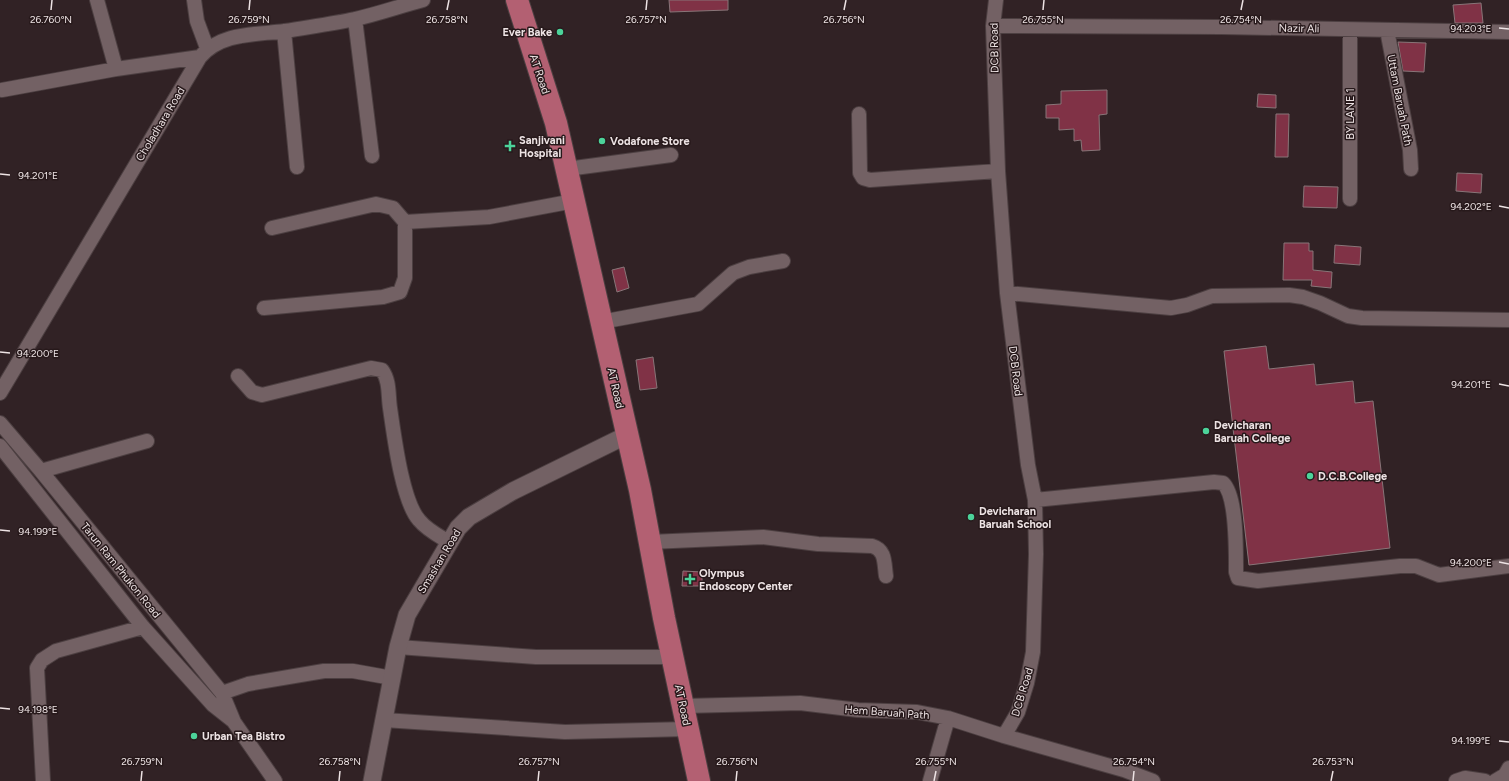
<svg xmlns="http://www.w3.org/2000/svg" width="1509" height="781" viewBox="0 0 1509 781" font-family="Figtree,sans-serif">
<rect width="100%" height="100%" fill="#312225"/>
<path fill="#803246" stroke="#887578" d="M669,0H728V10L670,12Z
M1481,3L1483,23H1455L1453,5Z
M1398,42L1426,43L1424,72L1403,71Z
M1107,90V114L1099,115L1100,150L1082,151L1081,140L1074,141V129L1059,130V118H1046V105L1061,104V91Z
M1258,94L1276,95V108L1257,107Z
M1276,114H1289L1288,157H1275Z
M1457,173L1482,174L1481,193L1456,191Z
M1304,186L1338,187L1337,208L1303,207Z
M1284,243H1309V251H1313V270L1332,272L1331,288L1311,286L1312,280H1283Z
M1335,245L1361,247L1360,265L1334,263Z
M624,267L629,288L617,292L612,270Z
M1266,346L1269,369L1314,364L1316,385L1353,381L1355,403L1373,401L1390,548L1249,565L1224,351Z
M653,357L657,388L640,390L636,360Z
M683,571L702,572V586H682Z"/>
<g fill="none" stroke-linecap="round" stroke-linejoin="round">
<defs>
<path id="minor" d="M97,0L116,69
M194,0L197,21L207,48
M996,0L993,26L998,171L1007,293L1028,465L1035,500L1036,554L1033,652L1027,683L1018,712L1004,736
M355,19L372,156
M993,26L1221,27L1509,32
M1350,30V199
M1387,30L1410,150L1411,169
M284,31L297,167
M2,90L116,69L200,57
M859,114L860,173L863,178L870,180L998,171
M567,169L671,155
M272,228L376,204L393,208L405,222L489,217L574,201
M1007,293L1171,308L1187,305L1212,296L1289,295L1303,297L1320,303L1348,316L1362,318L1509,320
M264,308L383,297L400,292L405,278V222
M601,322L698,304L733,273L749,267L783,261
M238,376L252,392L262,395L371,368L382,370C390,381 388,395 390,408C394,435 402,501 419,520C427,530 439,536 449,542
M0,393L200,57C221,32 256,35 285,31C308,27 332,24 355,19C378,14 400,6 423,0
M0,423L41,471L222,693L234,722L275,781
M0,446L143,627L213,705L232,720
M41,471L147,441
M1035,500L1214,482L1223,483C1237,496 1236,552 1236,572L1238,578L1258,581L1400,566H1416L1439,575L1509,566
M650,542L763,537L818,544L872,546C886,550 884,563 886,576
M398,647L536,657H673
M222,693L248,684L324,671H353L392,678
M684,706L800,703L858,710L917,712L948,718L1004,736L1124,770L1153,781
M384,720L565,732L688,729
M43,781L37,668L42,660L56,651L143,627
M930,781L948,718
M1456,781L1465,778L1485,781
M1495,781L1505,775L1509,768"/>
<path id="tertiary" d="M372,781L398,647L407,615L458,528L469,517L513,491L627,435"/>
<path id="trunk" d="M517,0L556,123L640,490L664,618L699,781"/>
</defs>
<use href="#minor" stroke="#4c3f41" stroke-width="16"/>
<use href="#tertiary" stroke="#4c3f41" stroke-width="19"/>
<use href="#trunk" stroke="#4c3f41" stroke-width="24"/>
<use href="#minor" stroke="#736164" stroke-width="14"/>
<use href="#tertiary" stroke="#736164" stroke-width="17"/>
<use href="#trunk" stroke="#b36072" stroke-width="22"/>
</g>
<path fill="none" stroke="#ede3e4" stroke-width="1.5" d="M51,10L52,0M249,10L250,0M447,10L449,0M646,10L647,0M844,10L846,0M1043,10L1044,0M1241,10L1243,0M1499,28L1509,29M0,174L10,175M1499,206L1509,208M0,352L10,353M1499,384L1509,386M0,530L10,531M1499,562L1509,564M0,708L10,709M1499,741L1509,742M141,781L142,771M339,781L340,771M538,781L539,771M736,781L737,771M934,781L936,771M1133,781L1134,771M1331,781L1333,771"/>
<g fill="#4cd39a" stroke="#27191b" stroke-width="1.5">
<circle cx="560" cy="32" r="4"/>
<circle cx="602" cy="141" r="4"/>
<path d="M508 140h4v4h4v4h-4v4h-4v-4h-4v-4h4z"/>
<circle cx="1206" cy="431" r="4"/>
<circle cx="1310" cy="476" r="4"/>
<circle cx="971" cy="517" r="4"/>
<path d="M688 573h4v4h4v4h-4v4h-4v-4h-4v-4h4z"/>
<circle cx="194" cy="736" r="4"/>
</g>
<g text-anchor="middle" stroke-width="3" stroke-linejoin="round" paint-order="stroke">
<g font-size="11" fill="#ede3e4" stroke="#27191b">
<text transform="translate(1299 28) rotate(1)" y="4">Nazir Ali</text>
<text transform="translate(994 48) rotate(-91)" y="4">DCB Road</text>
<text transform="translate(540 74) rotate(71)" y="4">AT Road</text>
<text transform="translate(1400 100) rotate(79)" y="4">Uttam Baruah Path</text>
<text transform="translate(1350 114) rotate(-90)" y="4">BY LANE 1</text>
<text transform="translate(160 124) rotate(-59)" y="4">Choladhara Road</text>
<text transform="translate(1016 371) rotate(83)" y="4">DCB Road</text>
<text transform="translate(616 388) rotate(77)" y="4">AT Road</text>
<text transform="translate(439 561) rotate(-59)" y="4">Smashan Road</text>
<text transform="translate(121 570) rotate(51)" y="4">Tarun Ram Phukon Road</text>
<text transform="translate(1022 692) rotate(-73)" y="4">DCB Road</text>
<text transform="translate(683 705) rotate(78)" y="4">AT Road</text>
<text transform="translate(887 712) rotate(4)" y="4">Hem Baruah Path</text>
</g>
<g font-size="11" font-weight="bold" fill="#ede3e4" stroke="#27191b" text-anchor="start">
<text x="552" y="36" text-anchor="end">Ever Bake</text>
<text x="519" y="144">Sanjivani<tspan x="519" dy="13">Hospital</tspan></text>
<text x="610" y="145">Vodafone Store</text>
<text x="1214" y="429">Devicharan<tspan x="1214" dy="13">Baruah College</tspan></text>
<text x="1318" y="480">D.C.B.College</text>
<text x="979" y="515">Devicharan<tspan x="979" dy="13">Baruah School</tspan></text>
<text x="699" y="577">Olympus<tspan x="699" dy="13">Endoscopy Center</tspan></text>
<text x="202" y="740">Urban Tea Bistro</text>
</g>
</g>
<g font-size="10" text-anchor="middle" fill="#ede3e4" stroke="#27191b" stroke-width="3" stroke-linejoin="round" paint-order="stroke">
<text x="51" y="23">26.760°N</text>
<text x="249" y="23">26.759°N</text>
<text x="447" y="23">26.758°N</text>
<text x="646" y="23">26.757°N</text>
<text x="844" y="23">26.756°N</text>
<text x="1043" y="23">26.755°N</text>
<text x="1241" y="23">26.754°N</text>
<text x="1471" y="32">94.203°E</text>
<text x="38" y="179">94.201°E</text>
<text x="1471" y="210">94.202°E</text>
<text x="38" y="357">94.200°E</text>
<text x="1471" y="388">94.201°E</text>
<text x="38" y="535">94.199°E</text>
<text x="1471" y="566">94.200°E</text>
<text x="38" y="713">94.198°E</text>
<text x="1471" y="744">94.199°E</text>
<text x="142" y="765">26.759°N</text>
<text x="340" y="765">26.758°N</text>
<text x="539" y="765">26.757°N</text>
<text x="737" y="765">26.756°N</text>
<text x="936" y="765">26.755°N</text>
<text x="1134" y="765">26.754°N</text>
<text x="1333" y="765">26.753°N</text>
</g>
</svg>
